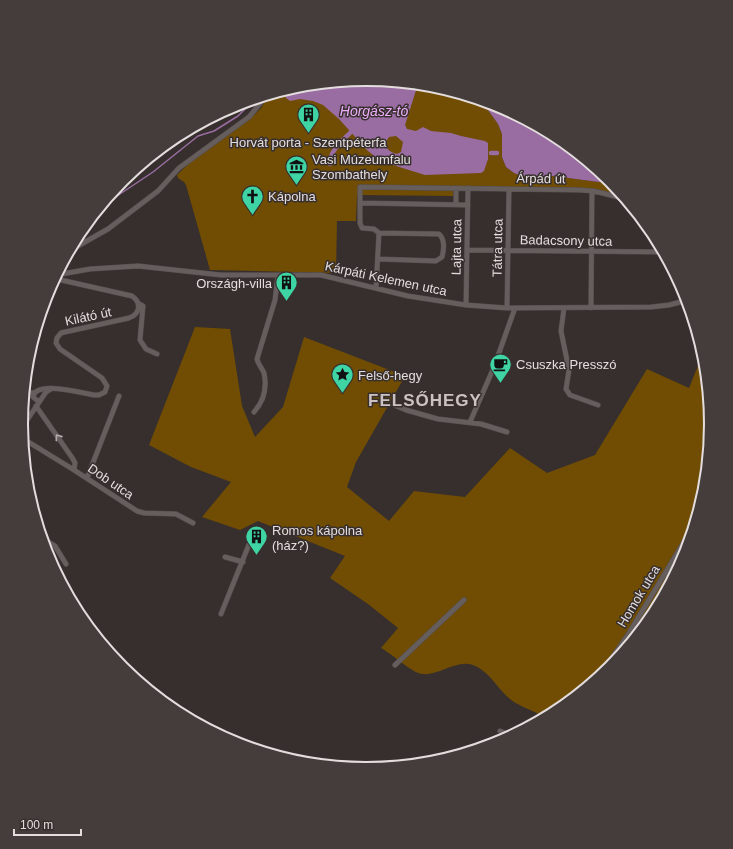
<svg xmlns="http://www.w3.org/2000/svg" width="733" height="849" viewBox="0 0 733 849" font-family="Helvetica,sans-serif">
<rect width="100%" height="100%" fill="#372f2e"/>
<path fill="#704d02" d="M367,79L434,86L473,97L488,110L498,124L502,134V157L506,167L514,173L522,176H553L614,184L624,196L596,190L453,187V196L357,195L356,221H337L336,273L210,270L186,185L184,182L178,178L177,175L189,163L250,119L261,108L270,94L299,86Z
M195,327L230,329L242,406L255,437L283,407L304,337L405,376L356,462L347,487L389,521L414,491L465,497L510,448L547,473L595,455L647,369L689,388L704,351L705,357L712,425L705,492L686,557L654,617L611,669L558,712L547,718C536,712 524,708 514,702C498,691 491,672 473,665C456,659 439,676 422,674C412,673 391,653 381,648L398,628L368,604L330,578L345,556L258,521L240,530L202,517L231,482L191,467L149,445Z"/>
<path fill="#996da1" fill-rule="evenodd" d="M367,79L394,82C397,90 405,89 410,83L418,84L405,125L407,129L416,131L423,127L431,131L451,133L461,136L485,141L488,143V159L484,171L481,173L425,175L380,161L367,150L339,119L323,105L313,101L300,99L290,101L286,98L285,95L288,89L299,86ZM396,136L403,142L401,152L397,154C388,152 382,146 389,137Z
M473,97L499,105L559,137L614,184L553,176H522L514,173L506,167L502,157V134L498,124L488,110Z"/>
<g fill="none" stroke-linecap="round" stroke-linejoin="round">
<path stroke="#996da1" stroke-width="1.5" d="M99,208L153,172L198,136L214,131L238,116L245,109L250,100"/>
<path stroke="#996da1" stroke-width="4.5" d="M491,153H497
M330,164C329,151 343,140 351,132"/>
<defs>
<path id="minor" d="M435,88V86
M456,188V205
M361,203L468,205
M467,250L664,252
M69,251L108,229L158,191L179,168L249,117L267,95
M378,259L436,261L442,257C444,250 445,239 439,234L379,233
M56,275L90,269L138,266L221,275H321L408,296L466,305L507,308L651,307L669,305L688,300
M376,288L379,233L374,229L362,228L360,223V187L580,190L594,191L626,199
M138,303L143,306L140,340L146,349L157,354
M466,305L468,188
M507,308L509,189
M564,308L561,331L569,370L566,389L570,395L598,405
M591,308L592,191
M24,392L34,393
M39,402L33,397C36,380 82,393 94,395H99L105,392L107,386L102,378L60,349L56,343L57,338L61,333L65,332L129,318C140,314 142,303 132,296L61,280L57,273
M394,405L406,410L438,419L481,424L507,432
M36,406L73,459L75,463L74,470
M254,412C264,401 267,387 264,373C262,368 258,364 257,359L275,300L278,275
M470,422L494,367L515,308
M21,429L46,392L51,389
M22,438L74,470L137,511L144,513L176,514L193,523
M87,478L119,396
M42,538L55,546L66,564
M225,557L243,562
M221,614L254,532
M395,665L464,600
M597,680L629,633L696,522
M500,731L513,736"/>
</defs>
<use href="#minor" stroke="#554e4e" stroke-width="5.5"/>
<use href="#minor" stroke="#665d5d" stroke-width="4.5"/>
</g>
<defs><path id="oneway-chevron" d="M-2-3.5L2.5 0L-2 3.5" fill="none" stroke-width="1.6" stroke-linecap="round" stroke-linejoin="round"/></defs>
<use stroke="#b1aaaa" href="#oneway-chevron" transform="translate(58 437) rotate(-125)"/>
<defs>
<symbol id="building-pin" viewBox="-11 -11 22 30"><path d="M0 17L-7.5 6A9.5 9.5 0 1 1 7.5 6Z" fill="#3ed4a3" stroke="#372f2e"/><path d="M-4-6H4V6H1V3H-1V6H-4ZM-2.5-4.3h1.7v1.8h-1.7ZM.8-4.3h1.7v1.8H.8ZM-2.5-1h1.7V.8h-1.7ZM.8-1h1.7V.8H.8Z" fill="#111"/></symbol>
<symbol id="museum-pin" viewBox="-11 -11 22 30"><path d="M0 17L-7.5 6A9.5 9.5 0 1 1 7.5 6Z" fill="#3ed4a3" stroke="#372f2e"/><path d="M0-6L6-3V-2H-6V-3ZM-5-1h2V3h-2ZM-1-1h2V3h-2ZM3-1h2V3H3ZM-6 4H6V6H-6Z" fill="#111"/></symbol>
<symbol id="church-pin" viewBox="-11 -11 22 30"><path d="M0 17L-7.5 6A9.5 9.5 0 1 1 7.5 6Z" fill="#3ed4a3" stroke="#372f2e"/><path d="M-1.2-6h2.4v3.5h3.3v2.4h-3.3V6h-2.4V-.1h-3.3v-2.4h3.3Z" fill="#111"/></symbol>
<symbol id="cafe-pin" viewBox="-11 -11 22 30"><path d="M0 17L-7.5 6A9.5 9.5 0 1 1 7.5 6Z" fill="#3ed4a3" stroke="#372f2e"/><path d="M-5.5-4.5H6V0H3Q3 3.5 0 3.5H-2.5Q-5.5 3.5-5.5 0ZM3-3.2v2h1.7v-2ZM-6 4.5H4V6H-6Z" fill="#111"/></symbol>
<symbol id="sight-pin" viewBox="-11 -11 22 30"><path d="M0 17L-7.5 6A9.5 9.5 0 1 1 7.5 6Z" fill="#3ed4a3" stroke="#372f2e"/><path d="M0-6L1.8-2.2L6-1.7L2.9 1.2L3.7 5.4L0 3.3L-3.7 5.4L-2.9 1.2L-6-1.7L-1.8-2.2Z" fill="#111"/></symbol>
</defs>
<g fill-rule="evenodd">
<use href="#building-pin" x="296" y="102" width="25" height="34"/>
<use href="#museum-pin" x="284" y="154" width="25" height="34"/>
<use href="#church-pin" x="240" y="184" width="25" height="34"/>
<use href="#building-pin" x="274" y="270" width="25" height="34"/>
<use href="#cafe-pin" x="488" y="352" width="25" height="34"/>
<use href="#sight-pin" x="330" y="362" width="25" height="34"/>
<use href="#building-pin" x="244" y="524" width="25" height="34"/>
</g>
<g text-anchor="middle" stroke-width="3" stroke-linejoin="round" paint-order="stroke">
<g font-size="13" fill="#e3dddd" stroke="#372f2e" text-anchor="start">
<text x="308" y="147" text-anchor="middle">Horvát porta - Szentpéterfa</text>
<text x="312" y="164">Vasi Múzeumfalu<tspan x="312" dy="15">Szombathely</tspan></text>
<text x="268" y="201">Kápolna</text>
<text x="272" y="288" text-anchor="end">Országh-villa</text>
<text x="516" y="369">Csuszka Presszó</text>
<text x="358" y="380">Felső-hegy</text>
<text x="272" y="535">Romos kápolna<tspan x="272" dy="15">(ház?)</tspan></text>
</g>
<g font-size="13" fill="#e3dddd" stroke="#372f2e">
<text transform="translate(541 178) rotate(1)" y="5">Árpád út</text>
<text transform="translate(566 240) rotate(1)" y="5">Badacsony utca</text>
<text transform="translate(456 247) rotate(-89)" y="5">Lajta utca</text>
<text transform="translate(497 248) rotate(-89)" y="5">Tátra utca</text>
<text transform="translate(386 278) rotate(12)" y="5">Kárpáti Kelemen utca</text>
<text transform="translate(88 316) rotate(-12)" y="5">Kilátó út</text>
<text transform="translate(111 481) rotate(34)" y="5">Dob utca</text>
<text transform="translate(638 596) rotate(-59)" y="5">Homok utca</text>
</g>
<g font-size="14" font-style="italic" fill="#efaffb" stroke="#372f2e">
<text x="374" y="116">Horgász-tó</text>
</g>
<g font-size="17" font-weight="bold" letter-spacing="1" fill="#ccc2c1" stroke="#372f2e">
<text x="425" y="406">FELSŐHEGY</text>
</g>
</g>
<path d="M0 0H733V849H0ZM28 424a338 338 0 1 1 676 0a338 338 0 1 1-676 0Z" fill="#453d3c" fill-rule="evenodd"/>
<path fill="none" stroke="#e3dddd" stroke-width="2" d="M28 424a338 338 0 1 1 676 0a338 338 0 1 1-676 0Z"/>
<path d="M14 829v6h67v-6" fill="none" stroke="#e3dddd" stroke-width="2"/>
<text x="20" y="829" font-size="12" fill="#e3dddd" stroke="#372f2e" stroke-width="3" paint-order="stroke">100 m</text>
</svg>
